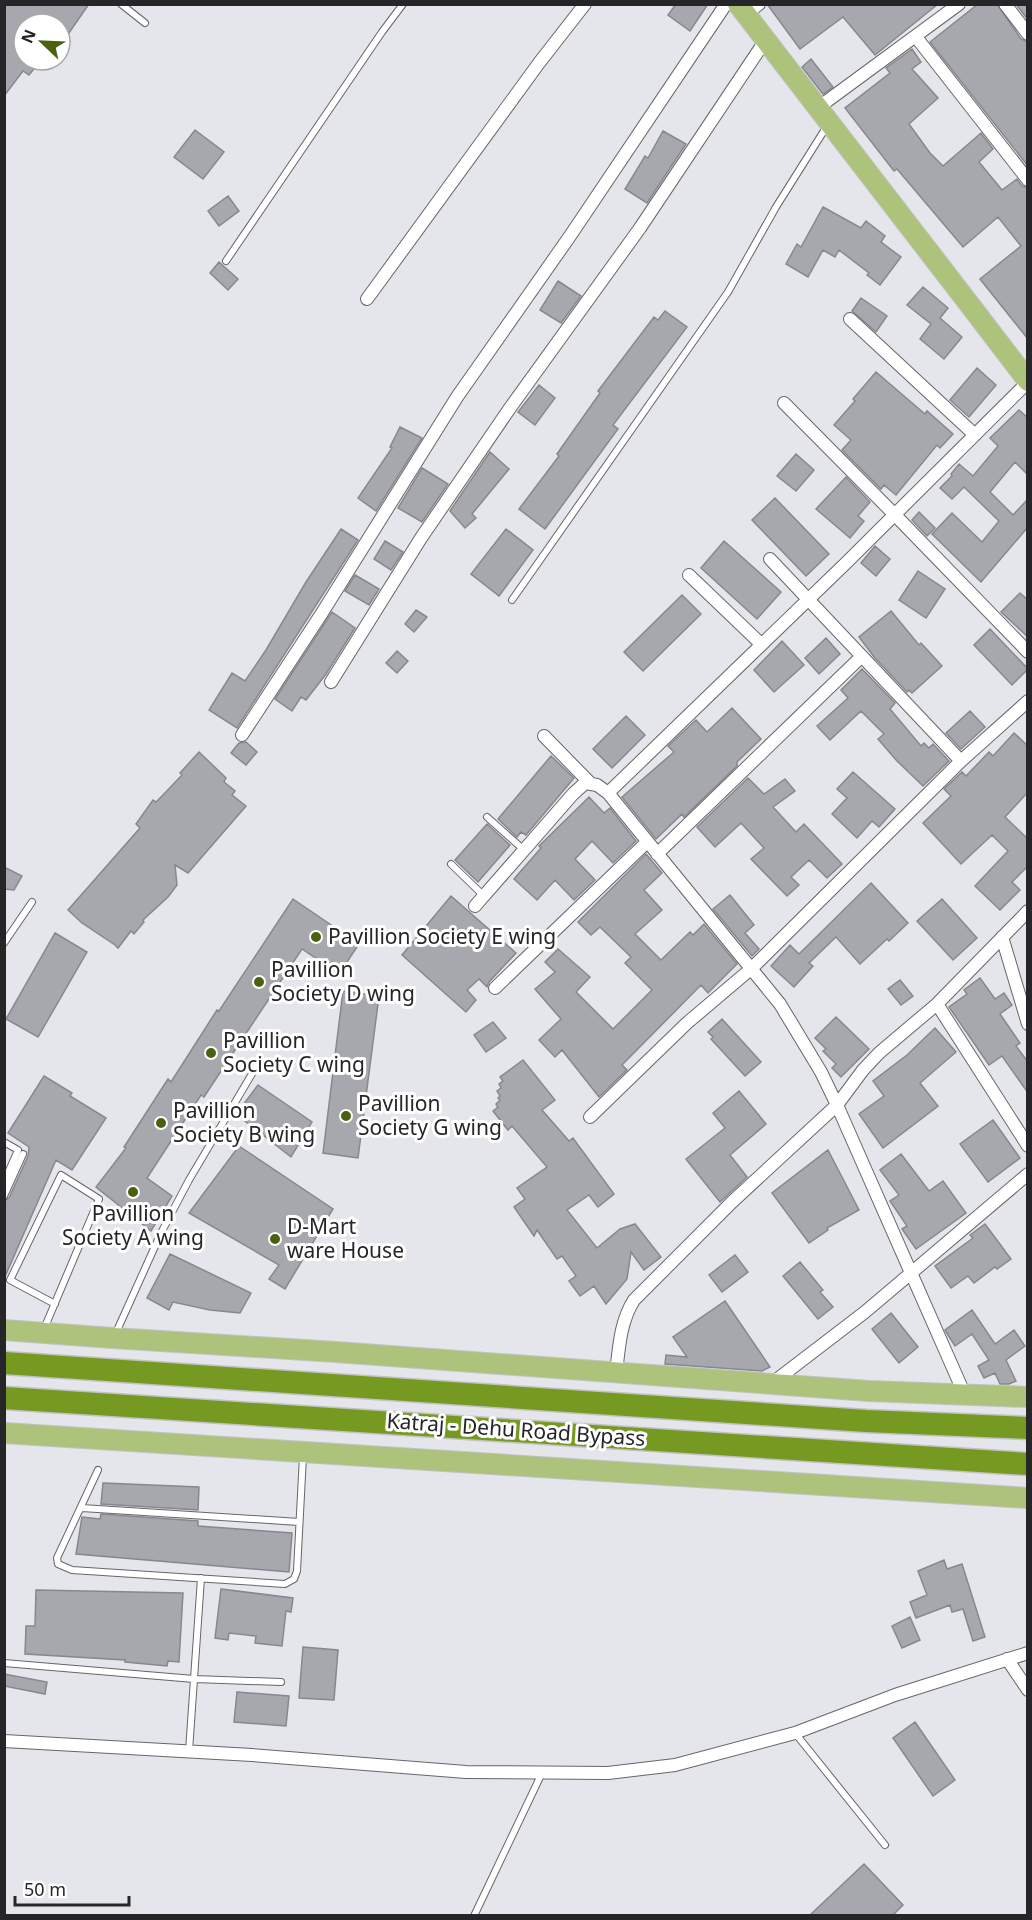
<svg xmlns="http://www.w3.org/2000/svg" width="1032" height="1920" viewBox="0 0 1032 1920" font-family="'Noto Sans',sans-serif">
<rect width="100%" height="100%" fill="#e5e5ec"/>
<path fill="#a7a7ae" stroke="#87888e" stroke-width="1.5" d="M4,4H89L69,33L60,26V24H24V60H41L29,75L23,71L4,96Z
M676,4H708L690,31L668,15Z
M767,4H938L875,55L843,17L800,49Z
M978,4H997L1021,39L1028,42V166L930,42Z
M1016,4H1028V20Z
M912,49L921,62L912,69L938,98L909,124L930,153L943,166L981,133L993,149L979,162L1002,190L1017,179L1022,186L1028,188V339L980,279L1021,246L998,217L963,247L897,169L894,171L845,108L890,73L886,68Z
M811,59L833,87L823,94L802,67Z
M195,130L224,152L203,179L174,157Z
M663,131L686,144L647,203L625,189L645,156L648,158Z
M228,196L239,211L219,226L208,211Z
M823,207L861,228L866,221L885,236L881,242L901,257L880,285L867,275L869,273L839,250L835,257L823,250L808,277L786,264L797,244L801,247Z
M219,262L238,279L228,290L210,273Z
M558,281L581,296L561,323L540,310Z
M923,287L948,308L940,318L962,337L944,359L920,339L931,324L907,305Z
M861,298L887,316L876,332L852,311Z
M665,311L687,327L613,425L618,429L545,529L519,509L559,456L557,454L600,393L598,391L654,317L658,320Z
M977,368L996,385L969,417L950,400Z
M876,372L925,414L927,411L953,434L940,448L937,445L896,495L884,485L881,489L842,450L851,440L834,425L855,401L853,399Z
M539,385L555,398L535,425L518,412Z
M1019,410L1028,418V475L1015,462L990,492L1013,515L1028,499V527L981,582L932,534L952,513L982,542L999,521L964,487L952,499L940,488L952,476L951,474L959,464L973,476L998,446L990,438Z
M400,427L422,438L376,511L358,498L392,448L390,447Z
M490,452L509,469L472,514L476,518L465,528L450,511Z
M796,454L814,470L796,491L777,476Z
M422,468L448,484L422,522L398,508Z
M846,477L870,502L858,516L864,521L850,538L816,509Z
M775,498L829,554L806,576L752,520Z
M919,512L935,528L927,536L912,520Z
M341,529L358,540L237,728L209,710L232,673L245,681L266,650L306,582Z
M506,529L533,550L499,596L471,574Z
M385,541L403,552L391,570L374,559Z
M724,541L781,592L757,619L701,568Z
M875,546L890,559L876,576L861,563Z
M918,571L945,589L926,618L899,600Z
M355,575L379,589L369,605L345,591Z
M1020,593L1028,600V637L1001,612Z
M682,595L701,614L643,671L624,652Z
M416,610L427,617L414,632L405,624Z
M891,611L919,645L921,643L942,666L912,693L909,690L907,692L874,657L859,637Z
M332,612L355,628L326,674L306,700L301,697L292,711L275,699Z
M990,629L1028,669L1012,685L974,645Z
M826,638L840,654L819,674L805,658Z
M782,641L804,665L774,692L754,670Z
M397,651L408,661L397,673L386,663Z
M862,669L895,703L890,709L921,746L924,743L929,748L933,744L949,761L923,786L897,761L878,739L884,734L861,711L830,740L817,726L848,698L841,690Z
M732,708L761,739L737,762V766L684,817L682,814L656,839L622,797L674,752L668,746L696,720L707,732Z
M970,711L985,727L961,749L946,733Z
M626,716L645,735L612,768L593,749Z
M1014,733L1028,746V792L1005,817L1028,839V866L1012,882L1020,890L1000,910L975,886L1008,851L992,835L961,864L923,823L951,796L944,789L962,772L966,776L989,752L993,756Z
M246,742L257,752L246,765L231,753L239,743Z
M199,752L226,778L224,782L235,791L232,795L246,806L188,873L175,865L177,885L168,897L143,920L144,922L134,934L131,931L118,948L115,945L82,923L68,910L140,828L136,824L153,800L156,802L162,796L182,775L180,773Z
M551,756L574,778L526,835L521,832L517,837L498,819Z
M853,772L895,809L879,827L872,821L857,838L832,814L847,798L837,789Z
M748,778L764,794L785,779L795,791L773,807L796,832L804,824L842,864L827,878L809,860L791,877L799,885L787,896L751,859L764,848L741,823L715,847L697,827Z
M589,797L604,813L610,808L636,841L613,863L592,841L575,859L595,880L574,900L555,880L537,900L514,879L541,848L539,846Z
M487,824L510,845L478,882L455,860Z
M646,854L662,873L644,890L662,910L635,934L661,960L690,932L693,935L704,924L737,964L708,993L701,985L622,1065L627,1070L599,1097L562,1050L555,1057L539,1040L561,1019L535,989L555,972L545,962L558,949L590,977L576,992L613,1029L652,990L625,963L631,957L600,927L591,935L578,922Z
M4,867L22,876L14,890L4,889Z
M871,883L908,923L889,941L887,939L860,964L836,937L809,963L813,966L794,987L771,966L790,945L799,954Z
M730,895L754,925L745,933L759,949L752,956L713,909Z
M451,896L516,953L489,982L487,987L479,979L467,990L476,1000L466,1012L402,955Z
M293,899L359,944L339,974L302,949L204,1097L201,1095L147,1178L172,1196L151,1231L96,1187L126,1148L124,1147L168,1079L171,1082L217,1010L219,1011Z
M942,899L977,938L953,960L917,921Z
M55,933L87,952L38,1037L6,1019Z
M980,978L995,999L1004,993L1012,1005L1000,1014L1020,1043L1016,1046L1028,1062V1093L1002,1056L989,1065L949,1007L967,994L964,990Z
M900,980L913,996L901,1005L888,989Z
M343,991L379,996L358,1158L323,1153Z
M836,1017L869,1049L841,1077L832,1068L836,1064L823,1051L826,1049L815,1038Z
M722,1019L761,1062L745,1076L711,1039L713,1037L708,1032Z
M493,1022L506,1038L486,1052L474,1035Z
M935,1028L956,1052L920,1083L938,1106L883,1148L859,1114L884,1096L873,1081L907,1055Z
M523,1060L555,1100L542,1110L569,1141L573,1138L614,1194L598,1207L589,1195L567,1210L597,1248L620,1229L635,1224L661,1257L644,1270L631,1252L627,1279L606,1304L594,1286L580,1296L569,1281L576,1276L562,1256L557,1259L537,1230L534,1236L514,1207L525,1199L517,1188L547,1167L512,1126L508,1130L493,1111L498,1107L496,1104L500,1100L498,1098L500,1096L497,1091L501,1088L499,1084L503,1081L500,1077Z
M44,1076L72,1093L70,1096L106,1118L72,1170L56,1160L4,1279V1201L9,1198L28,1156L29,1147L8,1133Z
M258,1085L312,1122L291,1157L236,1114Z
M739,1091L766,1124L730,1155L747,1177L720,1202L686,1159L725,1128L713,1113Z
M993,1120L1020,1158L988,1182L960,1144Z
M239,1146L333,1209L285,1289L269,1279L279,1265L189,1213Z
M828,1150L859,1210L827,1228L828,1230L809,1243L772,1193Z
M901,1154L929,1191L943,1181L966,1213L916,1249L902,1229L907,1226L890,1201L899,1195L880,1170Z
M985,1224L1011,1259L997,1269L995,1267L974,1283L968,1276L951,1288L935,1266L973,1238L970,1235Z
M170,1254L251,1293L240,1313L210,1310L173,1302L169,1310L147,1298Z
M735,1255L748,1272L722,1292L709,1275Z
M800,1262L823,1290L820,1292L833,1307L818,1319L783,1276Z
M725,1301L770,1367L762,1371L665,1364L666,1355L687,1357L673,1337Z
M972,1310L995,1344L1014,1330L1025,1346L1006,1360L1016,1381L1009,1384H1000L995,1373L984,1378L978,1366L989,1360L972,1334L955,1346L948,1335L945,1330Z
M891,1313L918,1347L899,1363L872,1329Z
M103,1483L199,1487L198,1510L101,1504Z
M101,1514L198,1521V1526L292,1533L289,1572L76,1554L82,1517L100,1519Z
M944,1560L947,1569L962,1564L985,1637L973,1641L963,1609L952,1612L950,1605L916,1618L910,1602L927,1595L918,1571Z
M221,1589L293,1598L291,1612L286,1611L282,1646L255,1643L256,1636L229,1633L228,1640L215,1638Z
M36,1590L183,1593L179,1662L168,1661L167,1666L125,1662V1660L25,1654L26,1626H35Z
M910,1617L920,1640L902,1648L892,1626Z
M303,1647L338,1650L334,1700L299,1698Z
M4,1674L47,1682L45,1694L4,1686Z
M237,1692L289,1696L286,1726L234,1722Z
M915,1722L955,1780L933,1796L893,1738Z
M864,1864L903,1905L892,1916H809Z"/>
<g fill="none" stroke-linecap="round" stroke-linejoin="round">
<defs>
<path id="lane" d="M121,4L145,23
M226,261L382,32L403,4
M512,600L728,292L776,207L827,126
M487,817L524,850
M451,864L484,896
M4,943L32,902
M4,1142L18,1150L4,1182
M4,1196L23,1154
M44,1329L99,1199L61,1175L10,1280L55,1304
M115,1335L161,1233L189,1180L256,1067
M98,1470L57,1558L58,1564L72,1570L285,1584L294,1579L297,1571L303,1456
M82,1508L299,1522
M4,1663L194,1679L281,1682
M795,1733L885,1845
M189,1751L201,1578
M474,1916L542,1773"/>
<path id="street" d="M1005,4L1028,34
M746,14L759,4
M916,37L1028,180
M819,107L959,4
M367,299L539,63L585,4
M850,319L975,435
M784,403L895,515L1028,652
M770,559L961,761
M689,575L761,644
M331,682L421,538L510,408L640,228L765,41
M242,735L322,613L457,397L570,236L726,4
M544,736L591,784
M608,793L846,563L1028,382
M657,854L861,657
M475,906L573,794L585,783L597,785L608,793L780,1004L821,1072L837,1105L964,1393
M1002,937L1028,1024
M495,988L647,842
M937,1004L1028,1146
M590,1117L687,1023L752,968L961,761L1028,701
M616,1373C619,1348 620,1322 634,1300L732,1202L837,1105L863,1070L879,1053L937,1004L1028,911
M771,1384L865,1312L1028,1174
M1007,1659L1028,1690
M4,1741L252,1755L466,1772L608,1773L675,1765L795,1733L895,1695L1028,1653"/>
<path id="primary" d="M738,4C835,130 932,255 1028,381
M4,1330L113,1338L336,1352L869,1391L1028,1397
M4,1433L1028,1498"/>
<path id="highway" d="M4,1363L866,1421L1028,1428
M4,1398L1028,1464"/>
</defs>
<use href="#lane" stroke="#65666c" stroke-width="8"/>
<use href="#street" stroke="#65666c" stroke-width="14"/>
<use href="#primary" stroke="#c2c2c3" stroke-width="22"/>
<use href="#highway" stroke="#c2c2c3" stroke-width="25"/>
<use href="#lane" stroke="#fff" stroke-width="6"/>
<use href="#street" stroke="#fff" stroke-width="12"/>
<use href="#primary" stroke="#adc27a" stroke-width="20"/>
<use href="#highway" stroke="#769a21" stroke-width="22"/>
</g>
<g fill="#4a6210" stroke="#fff" stroke-width="2">
<circle cx="316" cy="937" r="6"/>
<circle cx="259" cy="982" r="6"/>
<circle cx="211" cy="1053" r="6"/>
<circle cx="346" cy="1116" r="6"/>
<circle cx="161" cy="1123" r="6"/>
<circle cx="133" cy="1192" r="6"/>
<circle cx="275" cy="1239" r="6"/>
</g>
<g text-anchor="middle" stroke-width="6" stroke-linejoin="round" paint-order="stroke">
<g font-size="21" fill="#262628" stroke="#fff" text-anchor="start">
<text x="328" y="944">Pavillion Society E wing</text>
<text x="271" y="977">Pavillion<tspan x="271" dy="24">Society D wing</tspan></text>
<text x="223" y="1048">Pavillion<tspan x="223" dy="24">Society C wing</tspan></text>
<text x="358" y="1111">Pavillion<tspan x="358" dy="24">Society G wing</tspan></text>
<text x="173" y="1118">Pavillion<tspan x="173" dy="24">Society B wing</tspan></text>
<text x="133" y="1221" text-anchor="middle">Pavillion<tspan x="133" dy="24">Society A wing</tspan></text>
<text x="287" y="1234">D-Mart<tspan x="287" dy="24">ware House</tspan></text>
</g>
<g font-size="21" fill="#262628" stroke="#fff">
<text transform="translate(516 1430) rotate(4)" y="7">Katraj - Dehu Road Bypass</text>
</g>
</g>
<rect width="1032" height="1920" fill="none" stroke="#262628" stroke-width="12"/>
<g transform="translate(42 42) rotate(293)"><circle r="28" fill="#ffffff" stroke="#a8a8a9" stroke-width="1.5"/>
<path d="M0-4.5L10 22L0 15L-10 22Z" fill="#4a6210"/>
<text y="-9" font-size="16" font-weight="bold" text-anchor="middle" fill="#262628">N</text>
</g>
<path d="M15 1896v9h114v-9" fill="none" stroke="#262628" stroke-width="3"/>
<text x="24" y="1896" font-size="18" fill="#262628" stroke="#ffffff" stroke-width="4.5" paint-order="stroke">50 m</text>
</svg>
